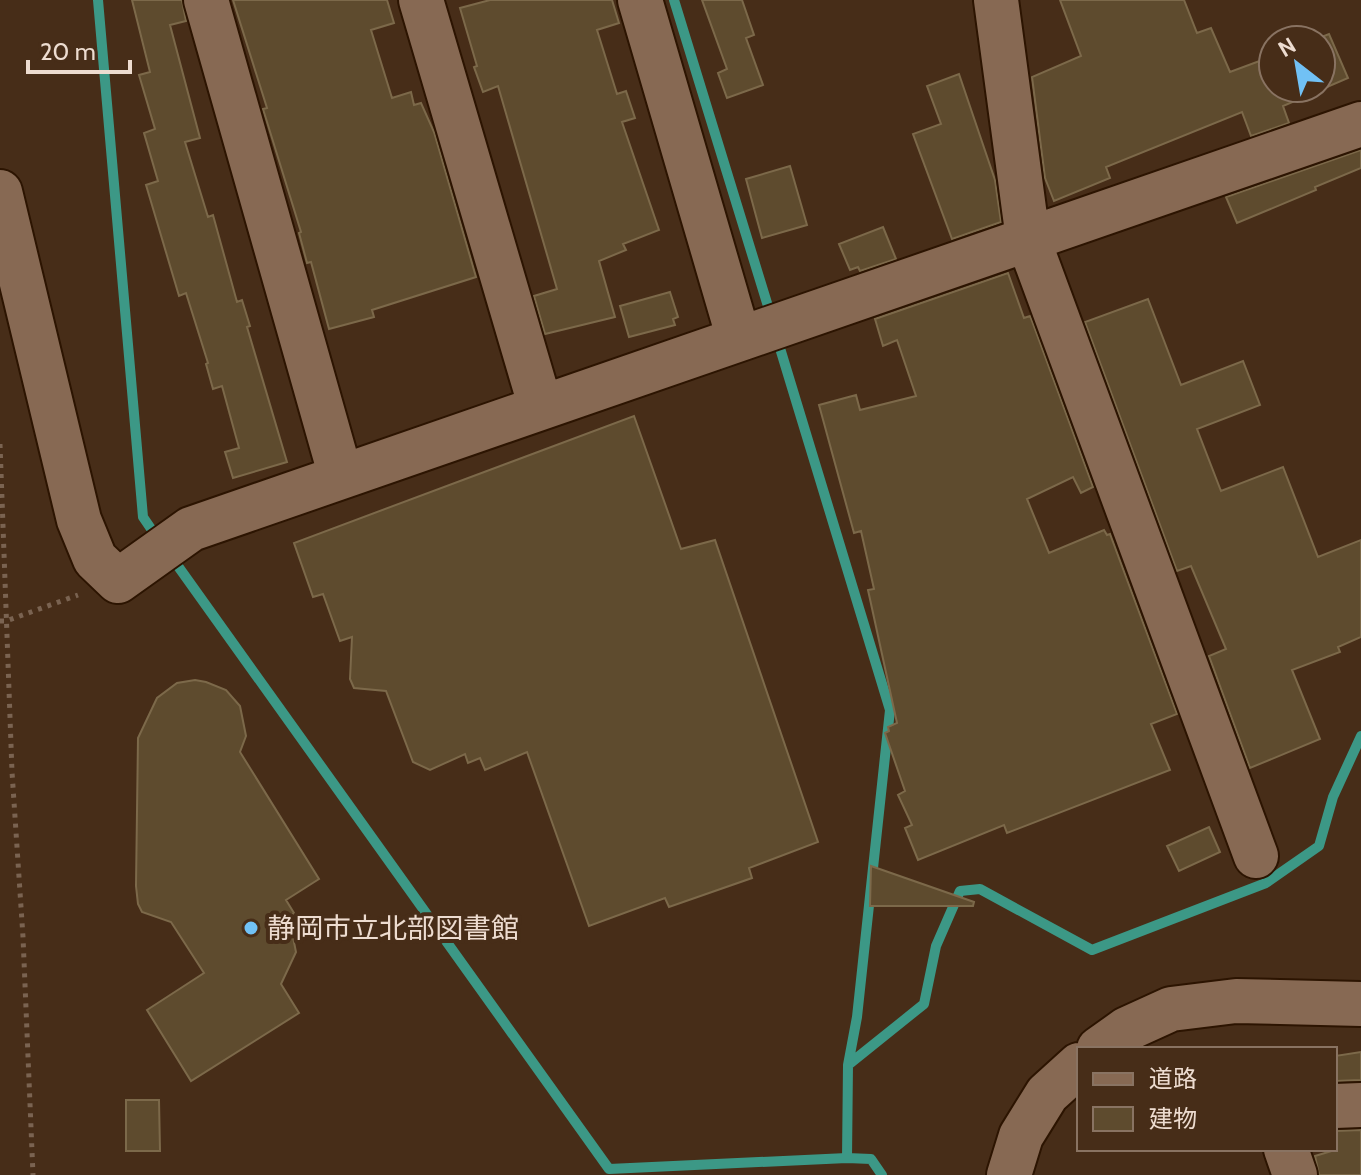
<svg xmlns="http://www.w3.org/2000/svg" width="1361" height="1175" viewBox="0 0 1361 1175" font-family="Cabin,'Noto Sans JP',sans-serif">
<rect width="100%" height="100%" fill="#472d18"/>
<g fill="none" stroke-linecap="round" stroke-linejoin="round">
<path stroke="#3c9886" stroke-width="10" d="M98,0L143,517L158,539
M674,0L771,316
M776,335L890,710L857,1017L848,1065L847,1158
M170,555L609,1169L847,1158L871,1159L882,1175
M848,1065L924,1004L936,946L960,891L980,889L1092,950L1266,883L1319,846L1333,797L1361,736"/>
</g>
<path fill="#5e4b2e" stroke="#7c694a" stroke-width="2" d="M132,0H182L186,21L170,25L200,138L185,142L208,217L213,215L237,302L242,300L250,326L247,327L287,462L233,478L225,452L239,448L222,386L213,389L206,364L208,363L186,293L179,296L146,185L158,181L144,133L155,129L139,75L150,72Z
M233,0H387L394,23L371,30L392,98L411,92L414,105L421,103L434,132L476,277L372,310L374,317L329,329L311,262L307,263L299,233L301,232L263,109L267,108Z
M490,0H612L619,23L597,30L617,94L626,91L635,118L622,122L659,230L623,244L626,250L599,261L615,317L545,334L534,296L557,289L498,86L483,92L474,67L477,66L460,8Z
M702,0H742L754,35L746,38L763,85L727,98L718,73L727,69Z
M1060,0H1184L1197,33L1211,28L1230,72L1273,56V88H1321V40H1314L1329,34L1348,78L1283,106L1289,123L1251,136L1242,112L1106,167L1110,178L1054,201L1045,178L1032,77L1081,56Z
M959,74L995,180L1001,222L952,239L913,134L941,124L927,86Z
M1361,150V168L1315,187L1316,190L1237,223L1226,197Z
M790,166L807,225L762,238L746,179Z
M883,227L896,259L860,271L858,267L850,270L839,244Z
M1008,273L1024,318L1030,316L1032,321L1093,487L1081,493L1073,477L1027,499L1049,553L1104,530L1107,535L1110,534L1177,714L1151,724L1170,770L1007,833L1004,825L918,860L905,828L912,825L898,795L905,791L885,733L889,731L888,727L897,723L868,590L874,589L861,531L854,533L819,405L856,395L860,410L916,396L897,340L883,346L875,319Z
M670,292L678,317L673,319L675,325L629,337L620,306Z
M1148,299L1181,385L1243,361L1260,405L1197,429L1221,491L1283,467L1318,557L1361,540V637L1338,647L1340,652L1292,670L1320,739L1250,768L1209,656L1226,649L1191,566L1177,571L1085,322Z
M634,416L681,549L715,540L818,842L749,868L752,878L669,907L665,898L589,926L527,752L485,770L480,758L468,763L465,754L430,770L413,762L386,691L354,688L350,679L352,637L340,641L323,594L313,597L294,543Z
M195,680L206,682L226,690L240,706L246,736L240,752L319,879L286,900L294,913L289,917L296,952L281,984L299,1013L191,1081L147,1010L204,973L171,922L142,912L138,904L136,886L138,738L157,698L177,683Z
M1209,827L1220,852L1179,871L1167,846Z
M871,866L974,902L973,906H870Z
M1361,1052V1080L1335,1081V1056Z
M126,1100H159L160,1151H126Z
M1361,1130V1175H1319L1315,1156L1335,1150V1131Z"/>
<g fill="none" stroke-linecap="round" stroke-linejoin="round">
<defs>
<path id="minor" d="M206,0L341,477
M421,0L541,408
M640,0L739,339
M996,0L1028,239L1256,856
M0,192L79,520L95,559L118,581L191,529L1361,124
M1099,1049L1127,1029L1171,1009L1236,1001L1361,1004
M1335,1106L1361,1105
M1286,1149L1295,1175
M1009,1175L1021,1136L1047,1094L1079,1065"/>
</defs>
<use href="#minor" stroke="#2c1401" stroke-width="48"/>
<path stroke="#7a6351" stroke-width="5" stroke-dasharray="4 6" stroke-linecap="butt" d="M0,444L12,772L23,937L33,1175
M0,621H6L78,595"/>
<use href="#minor" stroke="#876953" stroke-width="44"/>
</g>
<circle fill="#71c1f5" stroke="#472d18" stroke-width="3" cx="251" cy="928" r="8"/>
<g text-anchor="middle" stroke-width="8" stroke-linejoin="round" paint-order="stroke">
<g font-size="28" fill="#eddcd0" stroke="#472d18" text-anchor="start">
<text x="267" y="938">静岡市立北部図書館</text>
</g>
</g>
<rect x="1077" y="1047" width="260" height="104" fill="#472d18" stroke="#897362" stroke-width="2"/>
<rect x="1093" y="1073" width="40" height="12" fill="#876953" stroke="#897362" stroke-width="2"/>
<text x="1149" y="1087" font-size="24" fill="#eddcd0">道路</text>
<rect x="1093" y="1107" width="40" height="24" fill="#5e4b2e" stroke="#897362" stroke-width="2"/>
<text x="1149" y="1127" font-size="24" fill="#eddcd0">建物</text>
<g transform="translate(1297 64) rotate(329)"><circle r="38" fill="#472d18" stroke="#897362" stroke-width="2"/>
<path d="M0-6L14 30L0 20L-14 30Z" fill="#71c1f5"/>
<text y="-12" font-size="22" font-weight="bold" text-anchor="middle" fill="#eddcd0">N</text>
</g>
<path d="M28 60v12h102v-12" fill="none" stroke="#eddcd0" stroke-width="4"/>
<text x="40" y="60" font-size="24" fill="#eddcd0" stroke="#472d18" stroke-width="6" paint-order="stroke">20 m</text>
</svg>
